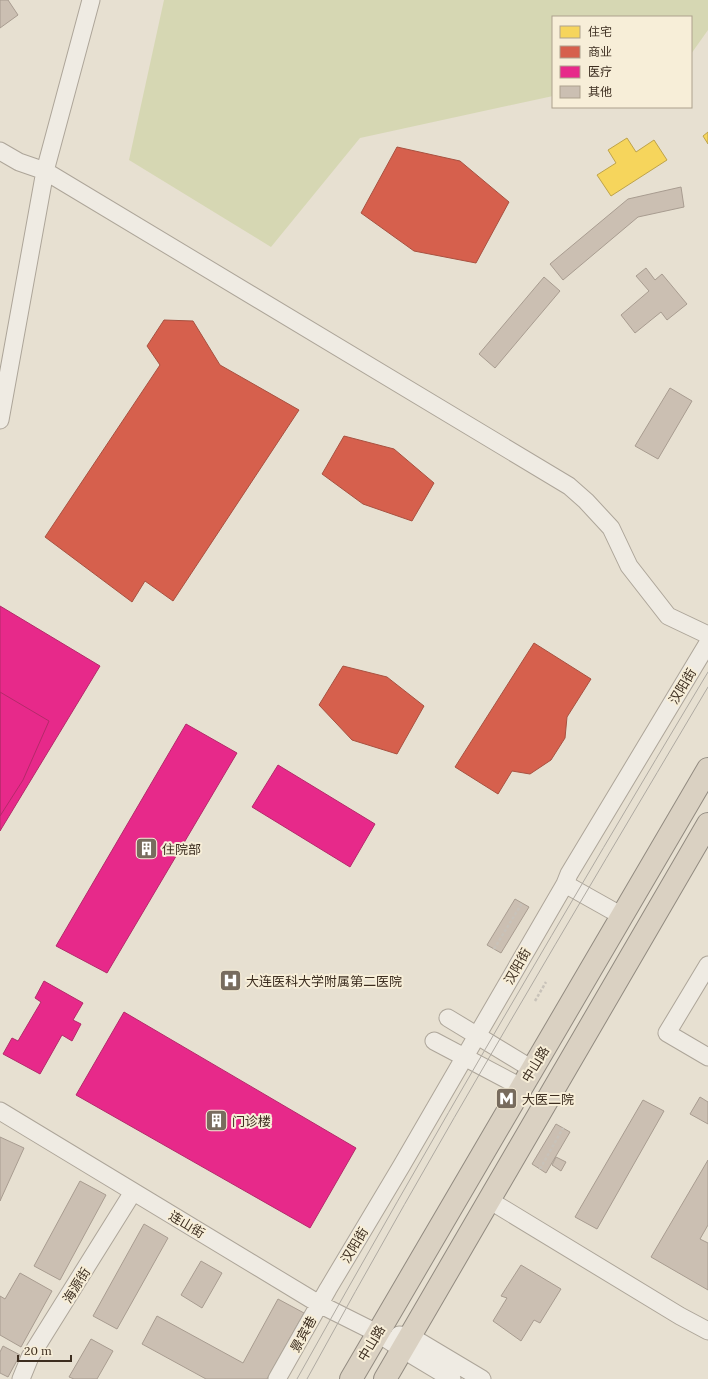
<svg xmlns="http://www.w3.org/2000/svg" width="708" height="1379" viewBox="0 0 708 1379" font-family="Lora,'Noto Sans SC',serif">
<rect width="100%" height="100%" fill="#e7e0d1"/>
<path fill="#d6d7b3" d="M164,0H708V30L691,54V17H553V96L360,138L271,247L129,160Z"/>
<path fill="#f6d55c" stroke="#bea34a" d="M708,132V144L703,136Z
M627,138L636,152L654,140L667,160L611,196L597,175L616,163L608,150Z"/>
<path fill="#d6604d" stroke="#a85140" d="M397,147L460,161L509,202L476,263L414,251L361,213Z
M164,320L193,321L220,365L299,410L173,601L145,581L132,602L45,537L160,365L147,346Z
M344,436L394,449L434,483L412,521L363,504L322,474Z
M534,643L591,679L567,717L565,738L551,760L530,774L512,771L498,794L455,767Z
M343,666L387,677L424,706L397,754L352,740L319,705Z"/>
<path fill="#e7298a" stroke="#b42a6a" d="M0,606L100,666L0,831Z
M0,692L49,721L23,780L0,816Z
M186,724L237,753L107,973L56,946Z
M278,765L375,824L350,867L252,807Z
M44,981L83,1003L73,1020L81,1024L72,1041L62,1035L40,1074L3,1054L12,1038L18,1041L41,1002L35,998Z
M124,1012L356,1148L310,1228L76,1095Z"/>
<path fill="#cbbfb2" stroke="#a89c90" d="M0,0H8L18,15L0,28Z
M681,187L684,207L638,217L563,280L550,264L628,199Z
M646,268L655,280L662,274L687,304L667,320L661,312L635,333L621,315L649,291L636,276Z
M544,277L560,291L495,368L479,354Z
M670,388L692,401L658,459L635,446Z
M515,899L529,907L501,953L487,945Z
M700,1097L708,1102V1124L690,1114Z
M643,1100L664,1111L597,1229L575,1217Z
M556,1124L570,1132L546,1173L532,1164Z
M0,1137L24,1148L0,1201Z
M556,1157L566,1162L561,1171L552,1165Z
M708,1160V1225L700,1239L708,1243V1290L651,1257Z
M80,1181L106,1195L60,1280L34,1266Z
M144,1224L168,1238L117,1329L93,1316Z
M201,1261L222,1273L202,1308L181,1295Z
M521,1265L561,1289L540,1323L534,1320L521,1341L493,1321L507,1298L501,1296Z
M20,1273L52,1291L21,1347L0,1335V1296L5,1299Z
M278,1299L304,1313L267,1379H206L142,1344L157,1316L243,1363Z
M91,1339L113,1351L97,1379H74L69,1377Z
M3,1346L20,1355L8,1377L0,1373V1352Z"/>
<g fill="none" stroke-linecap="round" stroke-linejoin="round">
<defs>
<path id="minor" d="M0,151L19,162L45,171L569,486L586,501L611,528L629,566L668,616L708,635
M0,420L45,171L91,0
M565,884L622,916
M708,965L667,1033L708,1057
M448,1018L532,1069
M434,1041L521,1087
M0,1111L319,1304L377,1333L402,1349L452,1379
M489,1200L680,1316L708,1331
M399,1335L410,1336L482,1379
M21,1379L30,1357L133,1192
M277,1379L328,1289L402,1165L565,884L569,874L708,643"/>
<path id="highway" d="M351,1379L708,769
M385,1379L708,824"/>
</defs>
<use href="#minor" stroke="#ada599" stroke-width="19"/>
<use href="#highway" stroke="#928b80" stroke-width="24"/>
<path stroke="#c8c2b9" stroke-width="2.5" stroke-dasharray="3 2" stroke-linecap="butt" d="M494,949L522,903
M535,1001L546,982
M540,1169L563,1128"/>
<use href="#minor" stroke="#efebe3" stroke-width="17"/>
<use href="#highway" stroke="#dad1c2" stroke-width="22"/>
<path stroke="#afaaa2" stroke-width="1" d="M297,1379C430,1141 568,906 708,672
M307,1379C435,1145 572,916 708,687"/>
</g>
<defs>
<symbol id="building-square" viewBox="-11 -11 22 22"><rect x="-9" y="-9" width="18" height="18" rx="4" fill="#786c5e" stroke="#f7eed8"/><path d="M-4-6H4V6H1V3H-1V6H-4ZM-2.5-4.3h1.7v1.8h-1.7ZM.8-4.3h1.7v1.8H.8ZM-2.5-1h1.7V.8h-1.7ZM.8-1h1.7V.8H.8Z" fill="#fff"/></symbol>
<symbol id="hospital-square" viewBox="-11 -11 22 22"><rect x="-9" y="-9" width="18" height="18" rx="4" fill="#786c5e" stroke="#f7eed8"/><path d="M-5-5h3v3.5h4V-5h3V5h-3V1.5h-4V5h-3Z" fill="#fff"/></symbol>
<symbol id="metro-square" viewBox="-11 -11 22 22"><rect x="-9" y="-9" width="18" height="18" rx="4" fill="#786c5e" stroke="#f7eed8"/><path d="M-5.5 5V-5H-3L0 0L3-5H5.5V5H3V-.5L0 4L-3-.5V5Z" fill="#fff"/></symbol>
</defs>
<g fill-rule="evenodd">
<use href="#building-square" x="134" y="836" width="25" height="25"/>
<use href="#hospital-square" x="218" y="968" width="25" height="25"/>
<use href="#metro-square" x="494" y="1086" width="25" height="25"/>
<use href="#building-square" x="204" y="1108" width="25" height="25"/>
</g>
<g text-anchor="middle" stroke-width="4" stroke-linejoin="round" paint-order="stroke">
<g font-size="13" fill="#3d2e20" stroke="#f7eed8">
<text transform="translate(682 686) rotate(-59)" y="5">汉阳街</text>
<text transform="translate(517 966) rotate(-60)" y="5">汉阳街</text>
<text transform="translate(535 1064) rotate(-59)" y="5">中山路</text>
<text transform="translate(187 1224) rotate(31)" y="5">连山街</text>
<text transform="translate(354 1245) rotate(-59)" y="5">汉阳街</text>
<text transform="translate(76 1285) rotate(-58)" y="5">海源街</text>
<text transform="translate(303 1334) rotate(-61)" y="5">景宾巷</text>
<text transform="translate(371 1343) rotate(-59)" y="5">中山路</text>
</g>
<g font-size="13" fill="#3d2e20" stroke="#f7eed8" text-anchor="start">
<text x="162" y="854">住院部</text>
<text x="246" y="986">大连医科大学附属第二医院</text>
<text x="522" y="1104">大医二院</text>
<text x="232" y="1126">门诊楼</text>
</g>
</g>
<rect x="552" y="16" width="140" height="92" fill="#f7eed8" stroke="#ada18e"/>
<rect x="560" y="26" width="20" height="12" fill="#f6d55c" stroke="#ada18e"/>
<text x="588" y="36" font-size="12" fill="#3d2e20">住宅</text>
<rect x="560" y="46" width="20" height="12" fill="#d6604d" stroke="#ada18e"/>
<text x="588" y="56" font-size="12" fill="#3d2e20">商业</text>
<rect x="560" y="66" width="20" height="12" fill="#e7298a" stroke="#ada18e"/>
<text x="588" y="76" font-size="12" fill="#3d2e20">医疗</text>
<rect x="560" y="86" width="20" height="12" fill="#cbbfb2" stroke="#ada18e"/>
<text x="588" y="96" font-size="12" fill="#3d2e20">其他</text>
<path d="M18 1355v6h53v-6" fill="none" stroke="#3d2e20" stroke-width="2"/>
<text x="24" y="1355" font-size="12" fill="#3d2e20" stroke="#f7eed8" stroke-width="3" paint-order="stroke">20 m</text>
</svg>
